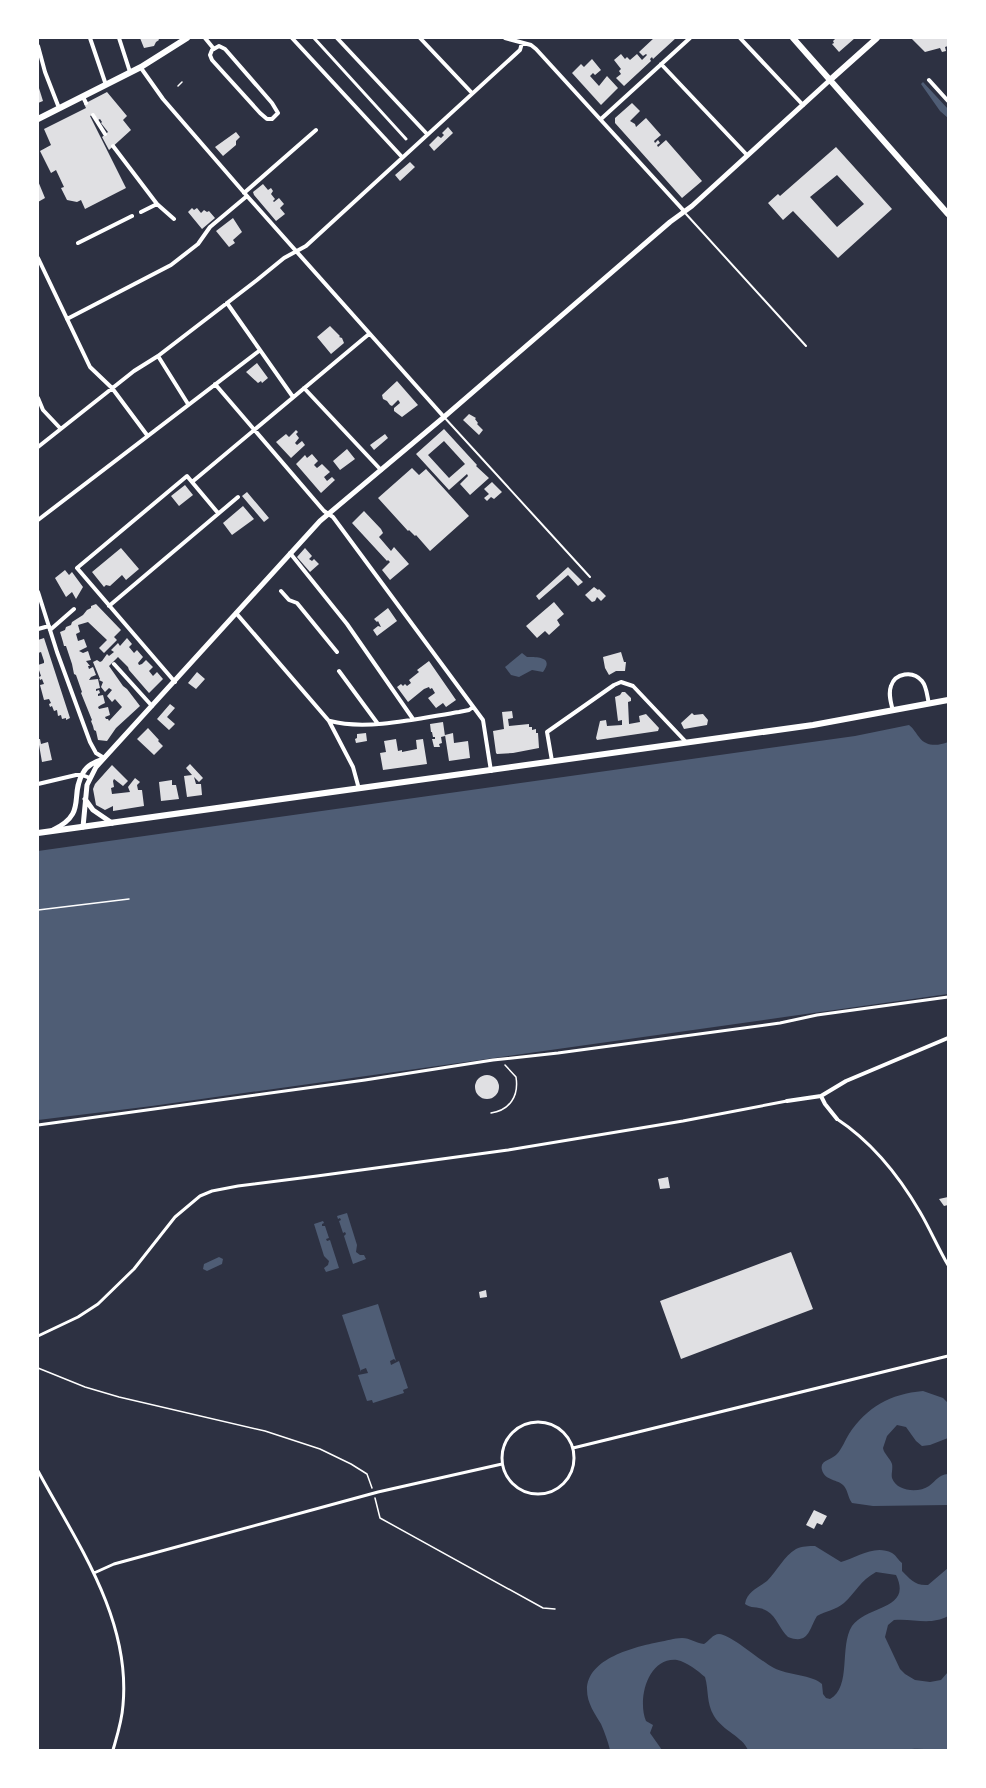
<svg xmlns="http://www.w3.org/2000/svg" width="986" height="1788" viewBox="0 0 986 1788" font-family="'IBM Plex Sans',sans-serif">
<rect width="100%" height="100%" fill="#2d3142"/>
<path fill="#4f5d75" d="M923,82L948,109V118L940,111L921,84Z
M522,653L527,657C538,657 554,657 543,672L532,670L519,677L511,675L505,667Z
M909,725C914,729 915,732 919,737C926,747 938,746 948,742V994L152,1106L38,1120V851L855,736Z
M347,1213L357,1245L356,1252L360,1255H364L366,1259L353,1264L344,1236L346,1234L345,1232L343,1233L339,1221L341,1220L340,1218L338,1219L337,1216Z
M323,1221L324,1223L322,1224V1226H325L329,1238L326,1239L327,1241L330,1240L339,1268L326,1272L324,1268L328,1265L329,1261L324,1256L314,1224Z
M219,1257L223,1259L222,1264L207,1271L203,1269L204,1264Z
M378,1304L396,1361L394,1359L390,1361L391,1365L399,1361L408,1388L403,1390L404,1393L373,1403L372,1400L367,1401L358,1375L368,1373L366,1368L361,1370V1372L342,1315Z
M923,1391L943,1398L948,1403V1438L930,1445L922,1446L916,1441L906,1427L897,1425L887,1436L883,1448C884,1454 890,1458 892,1464C893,1469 891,1474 892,1478C897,1492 919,1493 929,1486C937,1480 938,1475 948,1474V1505L873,1506L852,1503C848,1498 848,1491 844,1486C838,1479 825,1481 822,1470C819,1460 832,1460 837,1454C842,1449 845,1440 849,1434C867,1407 890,1394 923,1391Z
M815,1546L841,1562C857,1558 874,1544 892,1553C896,1555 898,1560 902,1563V1571C910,1579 915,1586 928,1585L948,1568V1616C930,1626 913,1618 894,1620L888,1625L885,1637L900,1669L905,1674L915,1680L930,1682L941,1680L948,1672V1750C937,1751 917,1747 907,1750H748C743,1737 723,1731 714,1716C706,1702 709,1691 705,1677C698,1671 687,1662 677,1660C648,1657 637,1699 646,1721L653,1725L650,1733L662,1750H610C608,1742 605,1733 601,1724C595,1714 587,1703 587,1690C587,1658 635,1647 659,1642C666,1641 674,1638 682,1638C690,1638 696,1643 704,1644C709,1641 713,1634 719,1634C732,1635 760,1661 774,1668C787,1675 813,1675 822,1684L823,1694L826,1698L830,1699C852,1687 839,1646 852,1626C867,1605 913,1610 896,1575L876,1572C860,1581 856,1592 844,1603C836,1610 826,1611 817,1616C809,1629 809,1645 788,1637C780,1630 777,1617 767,1611C760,1606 751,1609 745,1604C747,1591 758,1588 767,1581C777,1571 784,1556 796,1549C802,1546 809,1546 815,1546Z"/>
<path fill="#e0e0e3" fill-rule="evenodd" d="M140,38H158L159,40L156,42L154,46L144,48Z
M654,38H676L653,59L652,57L650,59L651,61L624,86L616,78L621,74L619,71L621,69L614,60L621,54L625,59L627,57L630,60L637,54L642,60L647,55L646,54L643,56L639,52Z
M836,38H855L839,52L832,44L834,43L833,41Z
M911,38H948V46L945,47L946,51L942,52L940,48L925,52Z
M592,59L601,70L595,75L593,73L590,76L599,86L607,76L618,88L601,105L572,73L581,64L584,67Z
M38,85L43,101L38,103Z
M107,92L127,116L123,120L131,130L109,150L102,137L108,132L101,123L102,122L100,119L98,120L94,114L90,116L126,188L85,209L81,200L77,202L67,200L61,188L64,187L56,170L51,173L40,151L51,145L44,129L86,108L84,104Z
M632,103L640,111L630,121L635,124L636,127L646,118L661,135L654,141L655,143L658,140L660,143L657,145L658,147L666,140L702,181L682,198L615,123V118Z
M448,127L453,133L434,151L429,145L438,136L441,138L444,135L442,133Z
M236,132L240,137L236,141V145L223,156L215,147Z
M836,147L892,209L838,258L793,211L783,220L768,203L778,194L780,196ZM837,175L864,204L837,227L810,197Z
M410,162L415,167L400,181L395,175Z
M38,181L45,198L38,202Z
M263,184L268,190L271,188L273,191L271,194L275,199L273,201L274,202L279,198L284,204L280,208L285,214L276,221L254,195L253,192Z
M192,208L194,210L197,208L201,213L204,210L207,212L209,211L215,218L202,229L188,212Z
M233,218L242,232L233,240L235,243L229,247L216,231Z
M330,326L340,336L339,337L342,338L344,343L331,354L317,337Z
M257,363L268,378L262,383L261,381L258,383L246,372Z
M397,381L418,405L402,417L394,411V408L400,403L399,401L398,400L392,406L390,405L387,401L383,399L382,395Z
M469,414L476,418L475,419L478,423L477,424L483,430L479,435L463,420Z
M444,429L477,465L476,466L489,478L470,495L460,484L468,476L467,474L449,490L416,454ZM444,441L465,464L449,478L428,455Z
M296,430L298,432L296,434L299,438L295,443L297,445L302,441L305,445L291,458L276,442L286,434L289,437Z
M385,434L388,438L374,450L370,445Z
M347,449L355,459L340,470L333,461Z
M312,454L318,461L314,465L317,468L322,464L330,472L324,477L327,481L332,477L335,480L321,493L296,464L305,455L307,458Z
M412,468L419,475L426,469L469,516L430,551L416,535L415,536L409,530L408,531L378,498Z
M492,482L502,492L494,499L491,497L487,501L484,498L489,494L484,489Z
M185,485L193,495L179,506L171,496Z
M247,492L269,518L264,522L242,496Z
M243,506L254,519L232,535L223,523Z
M364,511L381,529L383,533L379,537L391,551L394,547L409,564L390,580L382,570L390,562L388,560L387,561L352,523Z
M121,548L139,569L126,580L122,575L110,586L106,585L104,587L92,572Z
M305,548L312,556L309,559L312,561L314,559L319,564L310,572L297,557Z
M568,567L583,582L578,586L568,575L539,600L536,596Z
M65,570L69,575L72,572L83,587L76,599L72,592L66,597L55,578Z
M594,587L598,590L599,589L606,596L601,601L597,597L595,601L592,602L585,595Z
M554,602L564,614L557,620L560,625L549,635L545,631L537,638L526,626Z
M96,604L121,630L114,637L117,640L104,653L99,648L107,640L88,622L78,625L80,632L76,634L78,641L84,639L87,647L79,651L83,653L88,651L91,660L86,661L90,666H88L89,669L93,667L96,675L91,677L89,680L98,679L100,688L96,689V691L99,690L100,693L98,694V696L103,695L105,703L101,705L98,707L99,709L108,707L110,715L105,717L106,719H108L109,721L122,707L115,699L112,702L107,696L112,690L109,688L105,692L101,687L103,682L99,680L100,679L93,662L97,660L100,662L102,661L107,654L109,656L114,652L111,650L118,643L120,646L127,638L132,644L129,647L134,653L137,650L143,657L138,663L139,665L142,664L146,660L153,667L149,671L153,676L157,672L163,679L149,693L129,670L128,667L118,657L109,666L123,686L127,689L140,706L116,728L107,741L98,740L96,731L94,730L93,726L91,721L92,720L81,693L82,692L76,675L74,674L72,664L66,646H64L63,642L60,632L65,630L66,627L71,625L72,622L83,615L87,610L91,608V606Z
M388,608L397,621L377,636L373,630L378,626L381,627L378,621L377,622L374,619Z
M44,638L70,718L66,720V718L62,719L61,715L58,716L57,710L54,711L52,706L50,707L49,704L51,703L49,699L44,700L40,685L44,684L42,679L40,680L39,677L41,676L39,670L38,671V665L44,663V661L41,652L38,653V640Z
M621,652L624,662H626L625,671H616L609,675L605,668L603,657Z
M429,661L456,700L446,707L443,703L436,708L428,698L435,693L432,688L430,689L429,687L424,689L408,702L397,687L401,684L403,686L405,684L407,686L411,683L409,680L419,672L417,670Z
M197,672L205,679L196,689L188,683Z
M622,692H625L631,698V701L628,702L629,724L640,722L639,716L646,714L659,728L658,731L597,740L596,738L600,721L606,720L607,726L622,725V720L618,721L615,697L620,695Z
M170,704L175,708L167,717L175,724L169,730L157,719Z
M512,711L513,718L508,719L509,726L529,724V727H532V730L536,729V733H538L539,748L513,753L497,754L496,753L493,731L504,729L502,712Z
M692,713L694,715L703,714L708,720L707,725L684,729L681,723Z
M443,722L445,736L441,737L442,743L439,744L440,747H434L432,739H435V737H433L432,732H431L430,724Z
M148,728L159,740L158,741L163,746L154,755L137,739Z
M366,733L367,741L356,743L355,739L357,738V734Z
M453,733L454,743L468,741L470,758L449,761L445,735Z
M38,739H40L41,744L48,742L52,760L42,762Z
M396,739L398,751L402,750V752L417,749L416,740L423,739L427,764L383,770L380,753L386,752L384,741Z
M190,764L203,778L199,782L194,777L196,784H201L202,795L187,797L184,776L192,775L186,768Z
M112,765L128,781L123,786L114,779L113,781L114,787L111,788L112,794L130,792L128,787L135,778L140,782L137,785L138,790H142L144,806L113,811V806L105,810L96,805L93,789L95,784Z
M172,780V785H176L179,799L161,801L159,782Z
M475 1087a12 12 0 1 1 24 0a12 12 0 1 1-24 0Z
M668,1177L670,1188L660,1189L658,1179Z
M948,1197V1205L944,1206L939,1199Z
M791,1252L813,1309L681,1359L660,1301Z
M486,1290L487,1297L480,1298L479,1292Z
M814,1510L827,1516L822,1525L817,1523L814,1529L806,1525Z"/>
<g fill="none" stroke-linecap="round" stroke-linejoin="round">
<path stroke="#fff" stroke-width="1.5" d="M178,86L182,82
M38,910L129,899
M491,1113C510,1110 519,1096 516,1077L505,1065
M38,1368L85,1387L119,1397L265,1431L320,1449L351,1464L367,1474L372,1488
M375,1498L380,1518L543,1608L555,1609"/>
<path stroke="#fff" stroke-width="2" d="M686,214L806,346
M444,417L590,577"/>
<path stroke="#fff" stroke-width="3" d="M314,38L406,139
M837,1119C872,1142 899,1176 920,1212C930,1229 938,1248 948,1265
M38,1125L365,1080L493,1060L558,1053L780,1023L817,1015L948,997
M38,1336L78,1317L98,1304L134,1269L175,1217L200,1196L212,1191L238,1186L317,1176L508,1150L683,1121L787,1101
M502 1458a36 36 0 1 1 72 0a36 36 0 1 1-72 0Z
M573,1448L948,1356
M38,1471C77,1543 131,1619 123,1705C122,1721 117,1736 113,1750
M94,1573L114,1564L378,1492L502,1464"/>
<path stroke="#fff" stroke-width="4" d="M90,38L106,85
M119,38L130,72
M205,38L214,49
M292,38L402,157
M337,38L427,134
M420,38L472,93
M505,38L531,45L536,49L684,211
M740,38L803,105
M38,46L45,72L59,108
M219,46L225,49L272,103L278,113L272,119H267L260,113L212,60L210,55L212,50Z
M661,64L747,155
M141,68L163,99L247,196L444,417
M929,80L948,101
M83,97L86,103
M93,115L105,134
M601,119L690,38
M113,146L157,204L141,212
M244,193L316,130
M157,204L174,219
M78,243L132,216
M38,258L90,367L112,388L147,435
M227,303L293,397
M67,319L171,265L198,244L210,227L247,196
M158,356L188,404
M215,384L324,511L333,517L483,720L491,771
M304,388L381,470
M38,398L43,410L60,428
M38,447L134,371L158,356L257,280L284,258L306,246L520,50L522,43
M192,482L218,513
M38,520L259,351
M290,553L347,624L413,719
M281,591L289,600L297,603L337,652
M38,592L57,652L90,742L96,753L104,758
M109,606L238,497
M236,613L329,721L353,767L359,789
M38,629L49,626
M50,630L74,609
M114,664L152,706
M339,671L378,724
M175,682L77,568L187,476L192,482L369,334
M893,711C891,703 888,694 891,686C895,673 913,670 922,681C927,687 927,696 929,704
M330,721C367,731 421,718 459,712L469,710L473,707
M552,761L547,732L614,685L621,682L633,686L686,742
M38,784L76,775H82L90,778
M821,1096L825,1104L837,1119
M787,1101L821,1096L846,1081L948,1038"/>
<path stroke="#fff" stroke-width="5" d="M85,799L93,810L112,823
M83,827L87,785L96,767L320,521L444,417L670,222L692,206L830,80
M53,830C88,813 69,796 83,773C87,765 95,762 103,759"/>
<path stroke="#fff" stroke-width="6" d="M793,38L948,214
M830,80L877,38
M38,119L141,67L187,38"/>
<path stroke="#fff" stroke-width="6" d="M38,833L813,725L948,700"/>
</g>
<rect width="986" height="1788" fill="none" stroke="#ffffff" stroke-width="78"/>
</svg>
